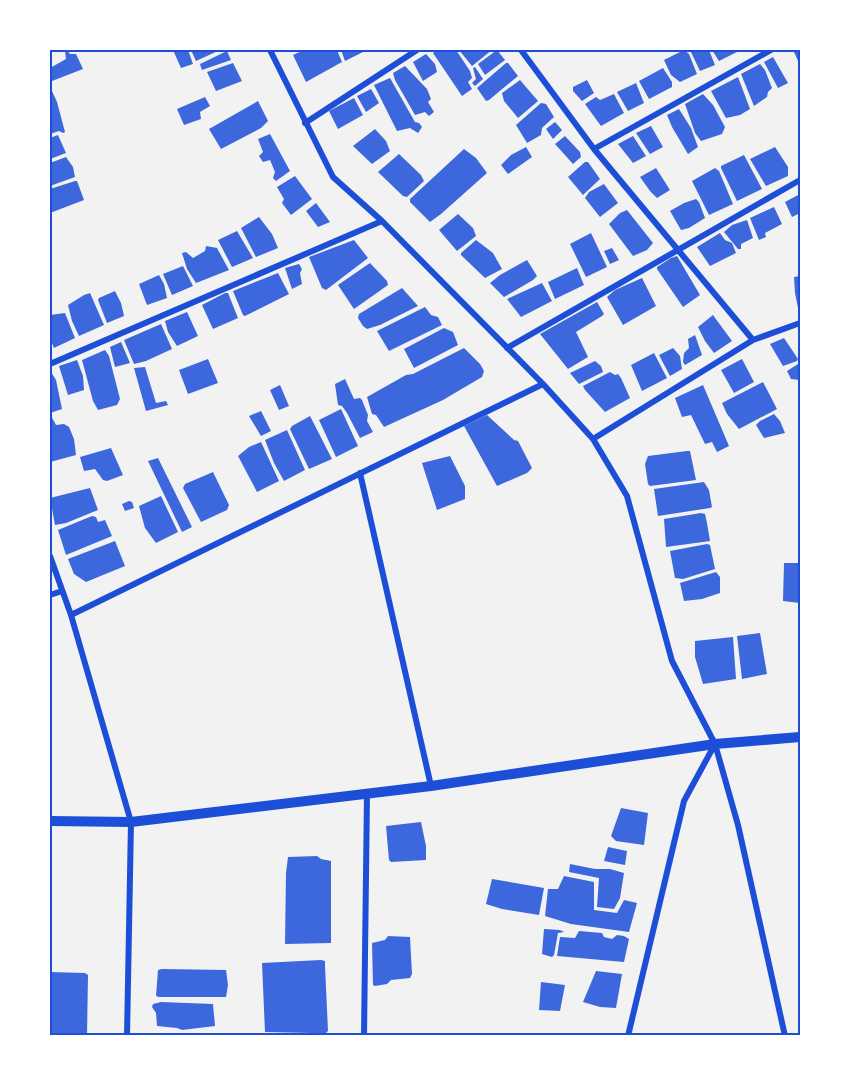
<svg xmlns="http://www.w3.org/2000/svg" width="850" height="1085" viewBox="0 0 850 1085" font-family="Jost,sans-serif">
<rect width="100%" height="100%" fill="#f2f2f2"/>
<path fill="#3d67dc" d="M67,50L70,54H76L83,69L52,81L50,68L66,59L65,51Z
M173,50H188L193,64L181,68Z
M191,50H220L196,61Z
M304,50H337L342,62L306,82L293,55Z
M341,50H367L345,61Z
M437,50H456L470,71L472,78L468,82L472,89L462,96L433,53Z
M459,50H492L472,66Z
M497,50L505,60L485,75L478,64Z
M684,50L689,54L697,74L680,82L671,75L664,60Z
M690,50H709L715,65L700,71Z
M712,50H741L719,61Z
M793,50H800V65Z
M227,51L231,60L202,70L200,64Z
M426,54L435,64L437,72L423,81L413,62Z
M773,57L788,83L778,88L764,62Z
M233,63L242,81L216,91L207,72Z
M506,63H508L518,76L489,100L486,101L477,88Z
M760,64L765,70L772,88L768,92L767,97L754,106L741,74Z
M405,66L427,89L431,99L428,102L434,112L429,116L425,112L415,115L395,80L393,73Z
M475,67L483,79L475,86L472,83L476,79L473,68Z
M663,68L672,82V87L649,99L639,81Z
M738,77L750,109L740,115L726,118L711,91Z
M390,78L415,122L419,123L422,127L418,133L410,128L397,131L374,85Z
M520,80L538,101L518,118L504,101L502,93Z
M587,80L594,93L582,101L573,91V87Z
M636,83L644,103L628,111L617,92Z
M371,89L379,103L366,112L357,96Z
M50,91H52L57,102L65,132L63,133L59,131L50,134Z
M614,94L624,113L601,126L585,104L596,97L600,100Z
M703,94L713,105L725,127L722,134L701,141L695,133L685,104Z
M205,97L210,106L200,112L201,119L184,125L177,109Z
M354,98L363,115L338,129L329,111Z
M258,101L268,121L261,128L221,149L209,129Z
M541,103L546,104L554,117L542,128L541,135L527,143L516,125Z
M679,109L691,128L698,147L688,154L672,127L667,115Z
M555,122L562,130L553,139L546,129Z
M651,126L663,147L650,154L636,133Z
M375,129L386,141L390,151L372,164L353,146Z
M270,134L290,171L276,181L273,178L275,172L270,160L263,162L259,156L263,152L258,139Z
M58,135L66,153L50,159V138Z
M565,136L580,152L581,157L573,164L555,144Z
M633,136L646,156L633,163L618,144Z
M526,147L532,157L508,174L501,165L511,155Z
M775,147L788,167V176L766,186L750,159Z
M464,149L476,158L487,173L441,214L430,222L410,202V199Z
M399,154L421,175L424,181L407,197L403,196L378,172Z
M744,155L762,189L737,201L721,168V166Z
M66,157L73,167L75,177L50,186V163Z
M585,162H588L600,179L583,195L568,177Z
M656,168L670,190L657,198L650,191L640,177Z
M715,168L719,171L733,204L709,215L692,181Z
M295,176L312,199L291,215L282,203L284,199L277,187Z
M75,181H77L84,200L50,213V189Z
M604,184L618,203L600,217L585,198L589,192Z
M800,194V213L792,217L785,202Z
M696,199L699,202L705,218L689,228L681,230L670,211L684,203Z
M316,203L330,222L318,227L306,211Z
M774,207L782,224L765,233L766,237L759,240L750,218Z
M627,210L653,243L647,250L633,256L609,224L620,213Z
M458,214L473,228L476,236L457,251L439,230Z
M259,217L272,234L278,248L256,257L241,228Z
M747,220L753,238L741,244V249H738L724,232L732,225Z
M237,231L253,258L232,267L218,240Z
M591,233L607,267L586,277L570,244Z
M720,233L725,240L732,243L736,253L710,266L697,247Z
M354,240L368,258L326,290L322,288L309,257Z
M476,240L493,253L502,269L485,278L461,255V253Z
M206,246L217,248L229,270L196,283L187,269L182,253L186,252L193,258L205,251Z
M612,248L619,260L610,264L604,251Z
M677,256L700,295L683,307L657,269V267L671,258Z
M527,260L537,276L533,280L504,297L490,283L500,275Z
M370,263L387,281L388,285L354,309L338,285Z
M299,264L302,269L300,273L302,284L292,289L285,268Z
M183,266L193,286L172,295L163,274Z
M577,268L584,285L555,299L548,282Z
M278,273L289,294L245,316L243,315L233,291Z
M159,275L164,284L167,298L147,305L139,284Z
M800,276V308H798L795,293L794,277Z
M642,278L656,306L623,325L607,297L615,290Z
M542,283L552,301L521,317L507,299Z
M402,288L418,306L380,325L367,329L363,326L358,318L359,314Z
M115,291L121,303L124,316L107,323L98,300L99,298Z
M90,293L104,325L79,336L72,321L68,305L84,295Z
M225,293H228L238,318L213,329L202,305Z
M597,302L604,314L602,316L576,332L588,357L568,369L540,334Z
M425,307L431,315L438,317L442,325L389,351L377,331Z
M187,312L198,336L177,346L168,332L165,321Z
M65,313L75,338L54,348L50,338V315Z
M713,315L732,341L714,353L705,341L698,327Z
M161,324L172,349L146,361L134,364L124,340Z
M444,328L453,332L458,345L414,368L404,349Z
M695,335L702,355L685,365L683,362L684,353L689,348L688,339Z
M784,338L798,359L797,361L783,366L770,344Z
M121,342L130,363L115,367L110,347Z
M464,348L480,364L484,371L482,377L443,400L384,427L376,415L372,414L367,397L406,375L413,374Z
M673,348L680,356L682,369L670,376L659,355Z
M105,350L109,356L120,399L117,405L98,410L93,401L82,360Z
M654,353L667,378L642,391L631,365Z
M208,359L218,383L188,394L179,370Z
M742,359L754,382L734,393L721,370Z
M77,360L83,376L84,390L68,395L59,366Z
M595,361L601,366L603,372L579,384L570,373Z
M798,364L800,365V380L791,379L787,371Z
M145,367L156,403L166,401L168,405L146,411L134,368Z
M51,372L56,380L62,409L50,413V373Z
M610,372L615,375L618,374L621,378L630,398L605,412L585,390L583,386Z
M345,379L354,399L360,398L362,400L368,415L367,421L373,432L360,438L347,413L342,406L338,405L335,384Z
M763,382L777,409L739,429L727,414L722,403Z
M280,385L289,406L279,410L270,390Z
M703,385L729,446L717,452L712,442L705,444L691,415L682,417L675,398Z
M341,409L358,446L336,457L319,420Z
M261,411L271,431L261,436L249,416Z
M50,414L56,425L64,424L69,427L74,439L76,455L50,462Z
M774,414L780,421L785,433L764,438L756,425L760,421Z
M487,415L514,440L518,441L532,468L527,473L497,486L464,426Z
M310,416L332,459L309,469L290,429L292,426Z
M287,430L305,470L284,481L274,463L265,440Z
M261,442L279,481L257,492L238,456L249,447Z
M111,448L123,475L107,481L103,480L95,469L84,471L80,457Z
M687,451H690L696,480L650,486L648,484L645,464L648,456Z
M450,456L465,486V499L437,510L422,463Z
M158,458L192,527L182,532L148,461Z
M213,472L229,505L227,510L201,522L183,488L185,484Z
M704,482L709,490L712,507L710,508L658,516L654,489Z
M90,488L98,510L66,523L55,525L50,498Z
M161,496L178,532L156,543L145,528L139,506Z
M129,501L132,502L134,508L125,511L122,504Z
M701,513L705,514L707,523L710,541L666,547L664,519Z
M92,516L96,517L98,522L105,520L112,536L66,555L58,530Z
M115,541L125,566L86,582L74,574L68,559Z
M707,544L710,545L715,569L683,579L675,578L670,551Z
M784,563H800V603L783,601Z
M716,572L720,577V593L702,599L684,601L680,583Z
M760,633L767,674L742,679L737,636Z
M733,637L736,679L703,684L695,657V641Z
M621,808L648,813L644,845L616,841L611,836Z
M421,822L426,846V860L391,862L389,860L386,826Z
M608,847L627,851L625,865L604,861Z
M317,856L321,859L331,861V943L285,944L286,873L288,857Z
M570,864L595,869H610L624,873L620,898L614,909L597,907L599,878L569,872Z
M564,876L594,882V910L617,913L624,900L637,903L629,932L571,924L545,916L548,889H558Z
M492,879L544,888L539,915L502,909L486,904Z
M544,929L560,930L564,932L558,933L554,955L552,957L542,954Z
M579,931L602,933L604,937L612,939L617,935L624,936L629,939L624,962L557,956L560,937L575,938Z
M388,936L410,937L412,974L410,978L391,980L387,984L375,986L373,985L372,943L385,940Z
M321,960L325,961V966L328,1031L326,1033H311L265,1032L262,963Z
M162,969L226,970L228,985L226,997H159L156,996L158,970Z
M596,971L622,974L616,1008L600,1007L583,1002Z
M50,972L85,973L88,975L87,1036H50Z
M541,982L565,985L560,1011L539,1010Z
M161,1002L213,1004L215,1026L182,1030L177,1028L157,1026L156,1013L152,1007L153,1004Z"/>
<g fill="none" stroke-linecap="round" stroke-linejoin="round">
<path stroke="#1d4ed8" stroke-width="6" d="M270,50L333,177L382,221L543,384L593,439L627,496L672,661L715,744L738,825L785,1036
M521,50L594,149L753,340L800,323
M305,123L417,50
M594,149L771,50
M507,348L800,180
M50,364L382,221
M593,439L753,340
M360,473L431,786
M50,556L71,615L131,822L127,1036
M50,595L62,591
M71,615L543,384
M364,1036L367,794
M628,1036L684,801L715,744"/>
<path stroke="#1d4ed8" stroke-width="10" d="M50,821L131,822L431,786L715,744L800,737"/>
</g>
<rect width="850" height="1085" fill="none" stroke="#ffffff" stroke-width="102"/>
<rect x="51" y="51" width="748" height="983" fill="none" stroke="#1d4ed8" stroke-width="2"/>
</svg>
